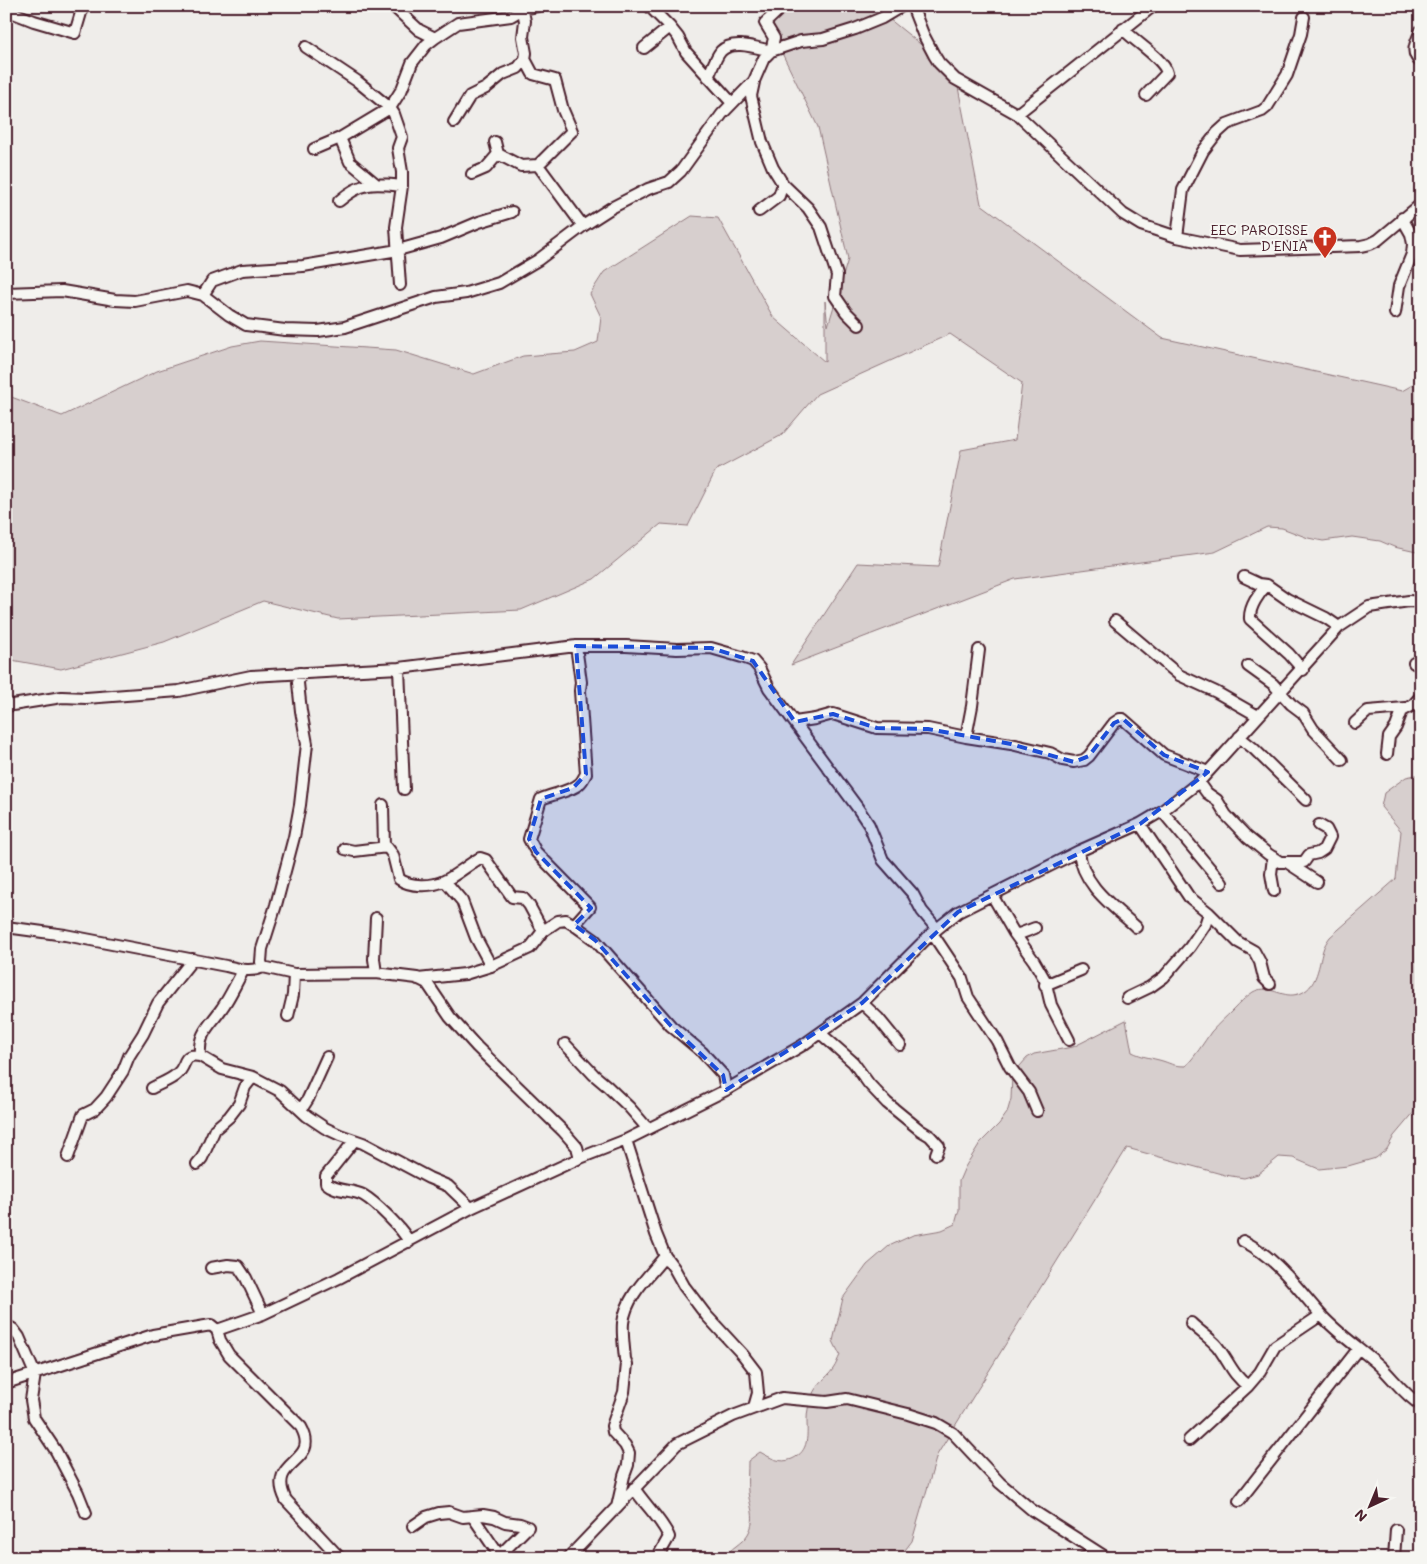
<svg xmlns="http://www.w3.org/2000/svg" width="1427" height="1564" viewBox="0 0 1427 1564" font-family="Mali,sans-serif">
<rect width="100%" height="100%" fill="#efedea"/>
<filter id="ink" filterUnits="userSpaceOnUse"><feTurbulence type="fractalNoise" baseFrequency=".02" numOctaves="2"/><feDisplacementMap in="SourceGraphic" scale="10" xChannelSelector="R" yChannelSelector="G"/><feConvolveMatrix kernelMatrix="1 2 1 2 8 2 1 2 1" color-interpolation-filters="sRGB"/></filter>
<g filter="url(#ink)">
<path fill="#d7cfce" stroke="#90777c" d="M762,6H873L955,72L981,204L1162,338L1402,391L1421,380V553L1394,547L1380,541L1352,537L1323,541L1308,538L1282,528L1267,527L1215,552L1015,579L791,665L858,563L938,567L961,450L1015,440L1022,383L950,334L817,394L782,435L716,470L688,526L661,524L594,579L521,610L338,619L263,601L164,642L61,669L6,659V395L62,416L157,371L232,346L260,341L396,350L474,374L523,356L575,352L598,342L601,317L590,294L604,272L692,216L718,218L773,317L825,362V301L828,326L848,259L818,127L780,49Z
M1421,774V1104L1394,1136L1387,1149L1376,1158L1348,1166L1319,1169L1293,1158L1279,1157L1258,1174L1244,1178L1225,1175L1127,1148L937,1455L912,1541L899,1558H724C730,1548 742,1544 748,1534C757,1518 750,1508 748,1492C747,1482 748,1471 748,1461L760,1452C771,1458 780,1464 792,1459C810,1451 807,1435 807,1419C807,1411 809,1403 812,1396C816,1384 826,1379 833,1369C836,1365 838,1359 840,1355L833,1341L843,1298L867,1265L889,1246L913,1235L942,1230L955,1224L959,1210V1181L965,1167L980,1143L999,1124L1007,1113L1011,1099L1012,1075L1027,1058L1034,1054L1073,1047L1126,1020L1132,1052C1143,1057 1147,1057 1159,1060C1171,1063 1171,1066 1186,1066C1196,1055 1203,1044 1211,1032C1218,1024 1226,1017 1233,1010C1239,1004 1245,997 1253,992C1267,984 1279,996 1293,995C1317,993 1318,967 1323,950C1324,946 1327,941 1330,937L1396,879L1401,831L1381,807L1384,793L1406,777Z"/>
<g fill="none" stroke-linecap="round" stroke-linejoin="round">
<defs>
<path id="minor" d="M393,6L419,30L435,38
M522,6L525,21L523,37L526,53L525,59L533,74L555,80L563,110L572,131L538,165
M649,6L670,27L678,37L686,52L732,103
M912,6L923,34L934,55L939,63L955,79L1017,114L1123,214L1141,225L1177,237L1240,250L1361,246L1370,244L1378,240L1421,204
M6,10L34,21L75,33L83,6
M1123,29C1134,41 1164,59 1167,73L1146,95
M1421,30C1416,44 1409,51 1421,63
M306,47L357,81L390,108L394,114L402,137L398,148L402,172V186L396,227L400,285
M644,48L670,27
M708,77C712,69 715,58 721,51C733,39 757,48 771,51L774,38L765,23L783,6
M754,82L751,96L762,142L773,168L783,184L808,208L821,227L837,275L835,296L846,312L859,325
M1017,114L1153,6
M454,122L470,96L486,88L503,74L518,68L525,59
M340,138L350,162L375,183
M495,142L498,154L521,166L538,165L583,226
M314,149L340,138L390,108L402,89L412,63L426,45L435,38L458,23L511,16L523,9L538,6
M472,174L486,168L498,154
M339,201C362,181 374,183 402,186
M759,211L779,196L783,184
M1177,237L1183,190L1203,151L1217,133L1227,124L1262,111L1267,107L1287,75L1301,34L1304,17
M6,293L62,291L115,300L135,301L187,291L203,295L229,315L246,325L285,330L318,331L345,327L436,297L466,293L499,283L538,260L583,226L611,208L648,189L669,182L681,171L722,114L754,81L764,58L771,51L801,41L823,39L855,29L882,18L902,6
M203,295L212,281L242,270L303,266L398,250L441,238L479,222L512,212
M1395,313L1399,286L1412,254L1413,244L1411,234L1402,218
M1244,577L1259,584L1267,585L1287,599L1326,618L1339,627
M1267,585C1259,593 1249,607 1250,619L1289,654L1303,670
M1115,621L1179,675L1216,692L1258,716
M576,646L581,682L580,691L586,774C584,777 582,782 579,784C572,791 552,794 541,799L529,839L536,852L590,907L574,925L595,940L671,1026L702,1052L723,1075L726,1090
M1414,663L1421,666
M1248,666L1273,684L1291,704L1303,713L1313,729L1342,760
M399,668L404,789
M300,673L298,683L301,711L307,744L300,805L294,837L276,905L262,949L261,962L263,967L294,974L376,973L417,978L427,983L450,1017L477,1047L563,1131L577,1147L580,1158
M6,706L62,697L86,698L179,691L251,676L399,668L576,646H626L677,649L711,648L742,657L753,661L759,668L769,688L857,807L869,825L883,860L913,894L922,911L937,929
M795,722L815,719L833,714L877,728L928,729L966,737L1011,744L1050,753L1063,760L1074,762L1084,760L1089,756L1114,723L1120,719H1123L1164,755L1208,772
M1355,723L1368,711L1405,708
M966,737L972,706L979,650
M1239,737L1253,748L1306,800
M1387,754L1389,737L1396,727L1402,711L1413,705L1421,696
M1199,782L1207,793L1217,800L1226,815L1247,837L1268,854L1280,862H1304L1309,855L1318,853L1324,849L1330,837L1326,829L1319,825
M383,805L384,847
M1162,811L1222,883
M1140,824L1189,897L1209,913L1238,942L1254,951L1260,962L1264,978L1270,984
M345,849L354,851L387,847L393,855L399,879C410,887 431,887 444,881C454,877 469,864 480,858L486,860L512,897L523,898L529,905L543,931L558,921L566,920L574,925
M1079,851C1082,885 1113,906 1136,927
M1273,857L1271,874L1274,891
M1288,863L1317,882
M445,881L462,901L476,938L491,966
M992,895L1014,933L1034,961L1045,980L1051,1005L1069,1040
M6,927L65,935L226,966C239,969 250,973 263,967
M932,933L962,978L968,997L997,1041L1010,1067L1029,1092L1037,1111
M1014,933L1019,934L1035,928
M243,971C236,983 230,997 222,1008C210,1026 198,1032 200,1056L222,1069L253,1077L280,1091L307,1116L325,1128L340,1135L363,1143L429,1178L448,1186L471,1208
M376,973L374,959L376,918
M418,979L465,974L491,966L530,948L543,931
M1045,985L1081,970
M1127,998L1150,987L1164,977L1190,947L1205,925L1209,913
M862,1003L878,1018L900,1045
M288,1016L293,995L294,974
M820,1033L853,1062L869,1084L887,1103L920,1130L930,1136L939,1146L936,1154
M565,1044L594,1075L607,1086L629,1107L648,1129
M152,1088C159,1084 171,1080 177,1074C188,1065 181,1053 200,1056
M301,1110L308,1099L327,1057
M626,1140L656,1234L665,1256L674,1268L684,1286L706,1315L743,1355L756,1372L758,1393L754,1407
M354,1141L326,1176V1183C336,1192 351,1189 363,1195C375,1202 403,1229 409,1242
M68,1157L83,1115L95,1109L106,1097L123,1071L129,1056L143,1034L158,1003L193,959
M197,1164L202,1158L215,1129L229,1117L239,1104L245,1087L253,1077
M1243,1241C1276,1257 1297,1288 1321,1315C1338,1334 1360,1348 1379,1365C1393,1378 1404,1395 1421,1405
M211,1268L228,1265L238,1266L246,1278L263,1314
M1191,1323C1199,1331 1210,1338 1217,1346C1228,1360 1233,1376 1248,1386
M6,1325L13,1329L19,1337L35,1374L31,1400L34,1418L56,1451L78,1493L86,1513
M217,1330L220,1340L229,1355L301,1427C322,1465 265,1458 286,1500L340,1558
M6,1383L153,1335L211,1325L217,1330L263,1314L339,1278L471,1208L580,1158L626,1140L726,1090L803,1045L862,1003L932,933L958,912L1079,851L1140,824L1162,811L1199,782L1339,627L1369,607L1409,601L1421,602
M1189,1440L1248,1386L1260,1372L1275,1346L1321,1315
M634,1488C644,1504 663,1521 669,1537L657,1558
M1239,1501L1358,1349
M617,1507L624,1476L628,1465L629,1453L625,1445L613,1432L612,1426L624,1392L627,1364L625,1359C624,1347 622,1334 623,1323C626,1296 649,1276 665,1256
M473,1517L501,1558
M413,1526L426,1517L439,1513L449,1512L463,1517L483,1515L494,1517L505,1522L520,1524L528,1527L500,1555
M568,1558L677,1444L733,1416L782,1398L827,1402L847,1399L908,1414L936,1423L953,1433L1000,1483L1032,1510L1107,1558
M1084,1558L1101,1554
M1394,1558L1396,1530"/>
</defs>
<use href="#minor" stroke="#4a1f2b" stroke-width="14"/>
<use href="#minor" stroke="#f6f6f2" stroke-width="10"/>
</g>
</g>
<path fill="#1d4ed8" fill-opacity="0.2" stroke="#1d4ed8" stroke-width="4" stroke-dasharray="10 6" stroke-linejoin="round" d="M576,646L711,648L753,661L795,722L833,714L877,728L928,729L1011,744L1074,762L1089,756L1114,723L1123,719L1164,755L1208,772L1140,824L958,912L862,1003L726,1090L723,1075L671,1026L595,940L574,925L591,908L536,852L529,839L541,799L573,788L586,774Z"/>
<defs>
<symbol id="church-pin" viewBox="-11 -11 22 30"><path d="M0 17L-7.5 6A9.5 9.5 0 1 1 7.5 6Z" fill="#c8321e" stroke="#f6f6f2"/><path d="M-1.2-6h2.4v3.5h3.3v2.4h-3.3V6h-2.4V-.1h-3.3v-2.4h3.3Z" fill="#fff"/></symbol>
</defs>
<g fill-rule="evenodd">
<use href="#church-pin" x="1311" y="224" width="28" height="38"/>
</g>
<g text-anchor="middle" stroke-width="4" stroke-linejoin="round" paint-order="stroke">
<g font-size="14" fill="#4a1f2b" stroke="#f6f6f2" text-anchor="end">
<text x="1308" y="235">EEC PAROISSE<tspan x="1308" dy="16">D'ENIA</tspan></text>
</g>
</g>
<rect width="1427" height="1564" fill="none" stroke="#f6f6f2" stroke-width="25"/>
<rect x="12" y="12" width="1402" height="1539" fill="none" stroke="#4a1f2b" stroke-width="2" filter="url(#ink)"/>
<g transform="translate(1370 1506) rotate(224)" stroke="#f6f6f2" stroke-width="4" paint-order="stroke">
<path d="M0-4L9 19L0 12L-9 19Z" fill="#4a1f2b"/>
<text y="-8" font-size="14" font-weight="bold" text-anchor="middle" fill="#4a1f2b">N</text>
</g>
</svg>
